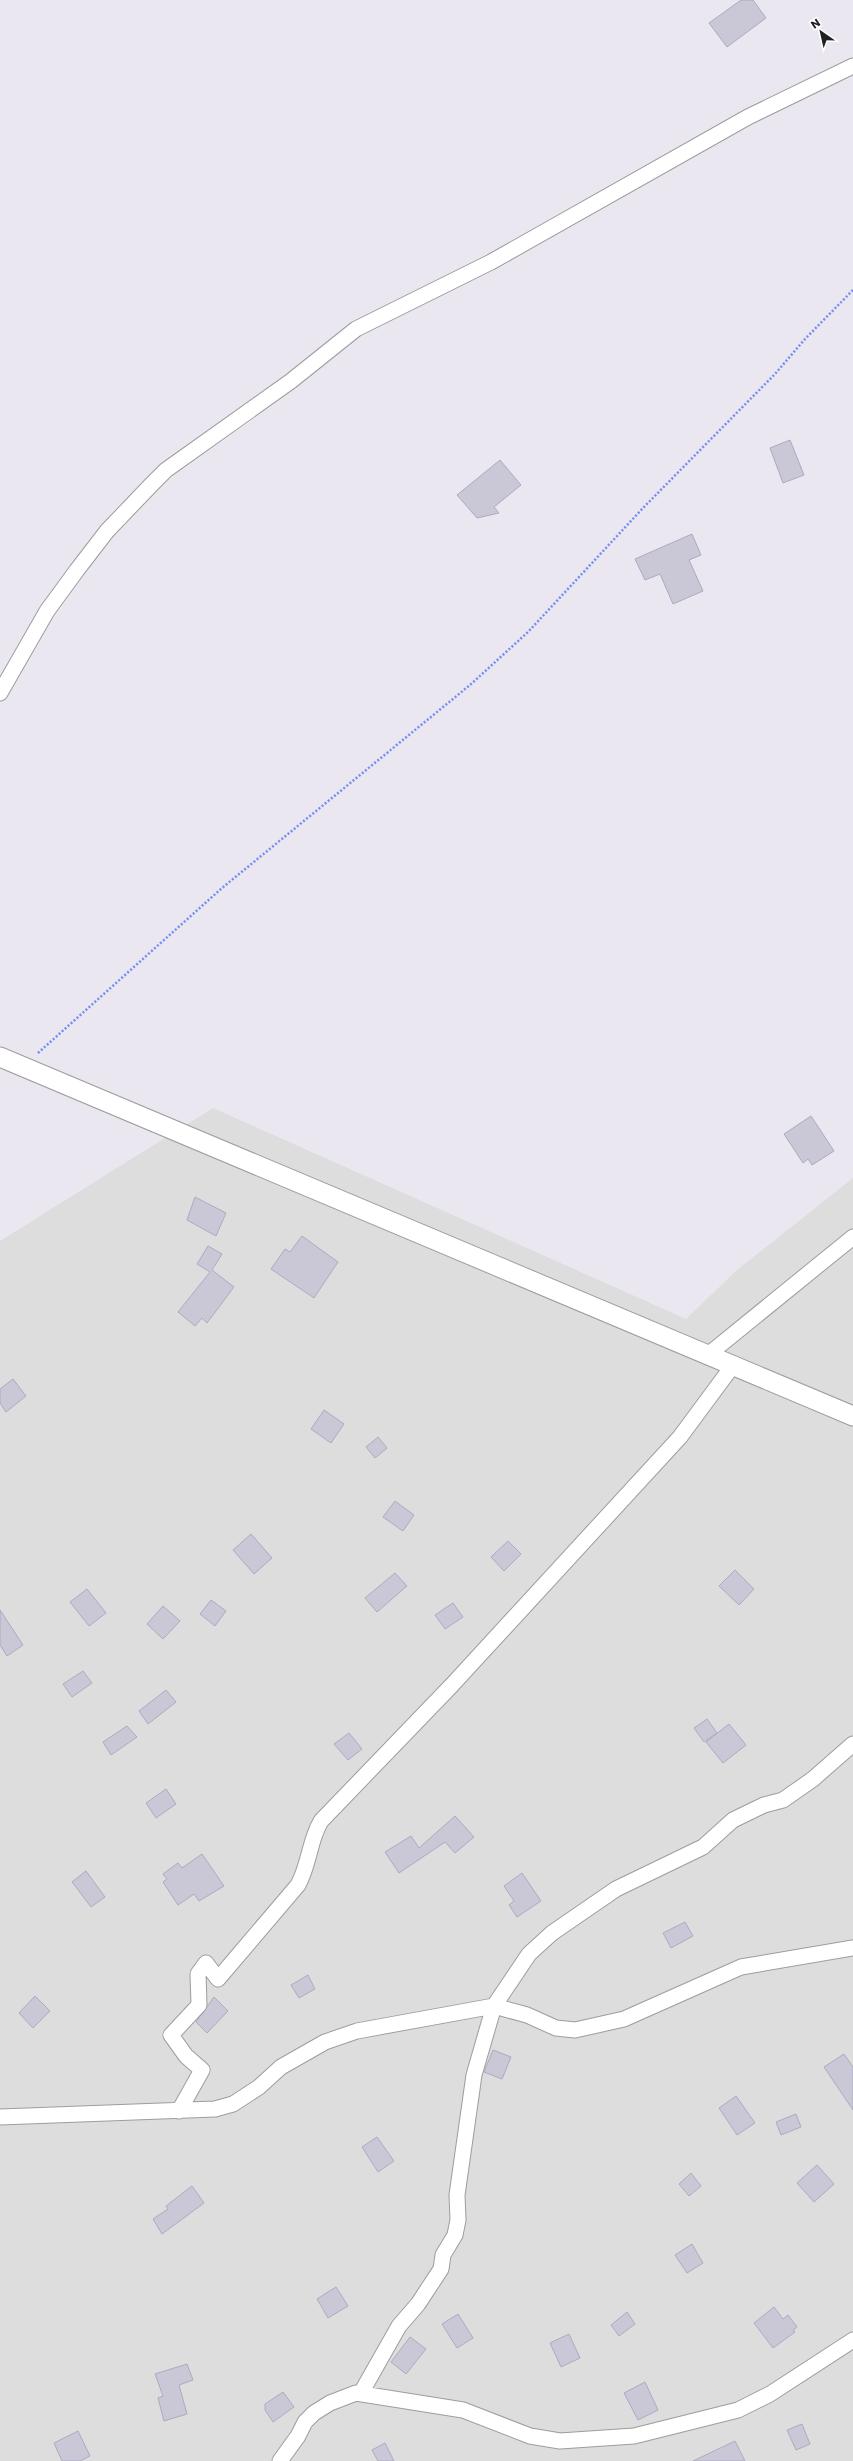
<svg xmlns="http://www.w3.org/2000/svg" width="853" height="2461" viewBox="0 0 853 2461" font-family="Poppins,sans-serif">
<rect width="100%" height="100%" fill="#eae7f0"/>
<path fill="#ddddde" d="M213,1108L686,1319L737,1270L853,1178V2461H0V1241Z"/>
<path fill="#cac7d7" stroke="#adaac1" d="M741,0H753L766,18L727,47L709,23Z
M790,440L804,475L783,483L770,448Z
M500,460L521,485L494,507L499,513L477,518L457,495Z
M692,534L701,555L689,560L703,591L673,604L660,574L645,580L635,559Z
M811,1116L834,1151L812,1165L808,1159L803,1163L784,1134Z
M195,1197L226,1213L216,1236L187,1220Z
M302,1236L338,1262L314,1298L271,1269L285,1249L290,1252Z
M208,1246L222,1254L212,1270L234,1287L207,1323L202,1318L195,1326L178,1312L210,1272L197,1264Z
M13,1379L26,1396L6,1412L0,1403V1389Z
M324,1410L344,1424L331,1443L311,1429Z
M378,1437L387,1448L375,1458L366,1447Z
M395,1501L414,1515L403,1531L383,1517Z
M251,1534L272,1558L254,1574L233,1550Z
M508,1541L521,1554L504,1571L491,1557Z
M735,1570L754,1589L739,1605L719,1586Z
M395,1573L407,1586L377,1612L365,1598Z
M87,1589L106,1613L89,1626L70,1602Z
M211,1600L226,1611L215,1626L200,1614Z
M453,1603L463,1617L445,1629L435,1615Z
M163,1606L180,1621L163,1639L147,1624Z
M0,1610L23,1645L7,1656L0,1645Z
M83,1671L92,1683L72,1697L63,1684Z
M166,1690L176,1702L148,1724L139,1711Z
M707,1719L717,1733L704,1742L694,1728Z
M729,1724L746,1745L723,1763L706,1742Z
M127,1726L137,1737L111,1755L103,1742Z
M349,1733L362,1749L348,1760L334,1744Z
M166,1789L176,1804L156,1818L146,1803Z
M455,1816L474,1837L455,1853L445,1842L399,1873L385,1852L411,1836L419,1848Z
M202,1854L224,1886L199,1901L194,1894L178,1905L163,1882L167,1879L163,1874L178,1863L182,1868Z
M86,1871L105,1897L91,1907L72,1882Z
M522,1873L541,1901L517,1917L509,1905L514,1901L504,1886Z
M685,1922L693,1936L671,1948L663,1933Z
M308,1975L315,1989L299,1998L291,1985Z
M35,1996L50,2011L33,2028L19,2013Z
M214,1997L228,2011L207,2033L196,2022Z
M493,2050L511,2057L502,2079L484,2072Z
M844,2054L853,2067V2110L824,2067Z
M736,2096L755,2123L737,2135L719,2108Z
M796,2114L801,2127L781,2135L776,2122Z
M377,2137L394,2161L378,2172L362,2147Z
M817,2165L834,2184L814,2202L797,2183Z
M691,2173L701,2186L689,2196L679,2184Z
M192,2186L204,2203L162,2234L153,2219L168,2209L166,2206Z
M692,2244L703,2263L687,2273L675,2255Z
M336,2287L348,2306L328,2318L317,2299Z
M774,2307L783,2319L788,2315L797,2327L793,2330L795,2332L773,2348L754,2323Z
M627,2312L635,2324L619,2336L611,2325Z
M458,2314L473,2338L457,2348L442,2324Z
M569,2334L580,2358L561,2367L550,2343Z
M410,2337L426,2349L406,2374L391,2362Z
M187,2364L193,2380L179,2385L187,2414L164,2421L158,2398L163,2396L155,2374Z
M645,2382L658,2410L638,2420L624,2393Z
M283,2392L294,2407L273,2422L265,2410V2404Z
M802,2424L810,2444L796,2450L787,2430Z
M78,2431L90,2456L80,2461H62L54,2443Z
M735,2441L745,2461H693Z
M385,2443L394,2461H378L372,2450Z"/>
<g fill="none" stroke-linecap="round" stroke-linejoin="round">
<defs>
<path id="minor" d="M0,693L47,611L77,570L107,531L152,484L166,470L291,381L356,329L491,262L748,117L853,66
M709,1354L853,1237
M179,2111L202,2070L186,2056L171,2035L199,2005L198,1974L206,1963L218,1979L298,1885C310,1863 309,1841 321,1821L452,1685L680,1437L734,1364
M0,2117L215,2109L233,2104L259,2087L281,2067L325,2042L357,2031L494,2006L527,2015L556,2028L575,2030L624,2019L741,1967L853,1948
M361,2393L399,2326L418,2304L441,2269L443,2255L455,2235L458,2220L457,2195L474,2075L494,2006L529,1954L552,1933L616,1889L703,1847L733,1820L764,1805L783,1800L813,1779L853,1744
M280,2461L298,2436L305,2422L314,2413L330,2403L356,2393L463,2410L530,2436L560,2441L634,2436L738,2410L770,2394L853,2340"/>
<path id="tertiary" d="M0,1057L853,1416"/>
</defs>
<use href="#minor" stroke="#9d9d9d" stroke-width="17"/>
<use href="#tertiary" stroke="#9d9d9d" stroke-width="21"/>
<path stroke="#748df4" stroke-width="2.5" stroke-dasharray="2 2" stroke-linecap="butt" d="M38,1053L222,888L470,685L528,632L643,508L775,374L805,339L853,290"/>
<use href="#minor" stroke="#fff" stroke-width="15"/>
<use href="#tertiary" stroke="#fff" stroke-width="19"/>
</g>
<g transform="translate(821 32) rotate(326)" stroke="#ffffff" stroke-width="3" paint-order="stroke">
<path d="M0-3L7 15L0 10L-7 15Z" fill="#202020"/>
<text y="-6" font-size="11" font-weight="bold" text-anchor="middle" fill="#202020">N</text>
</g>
</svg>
